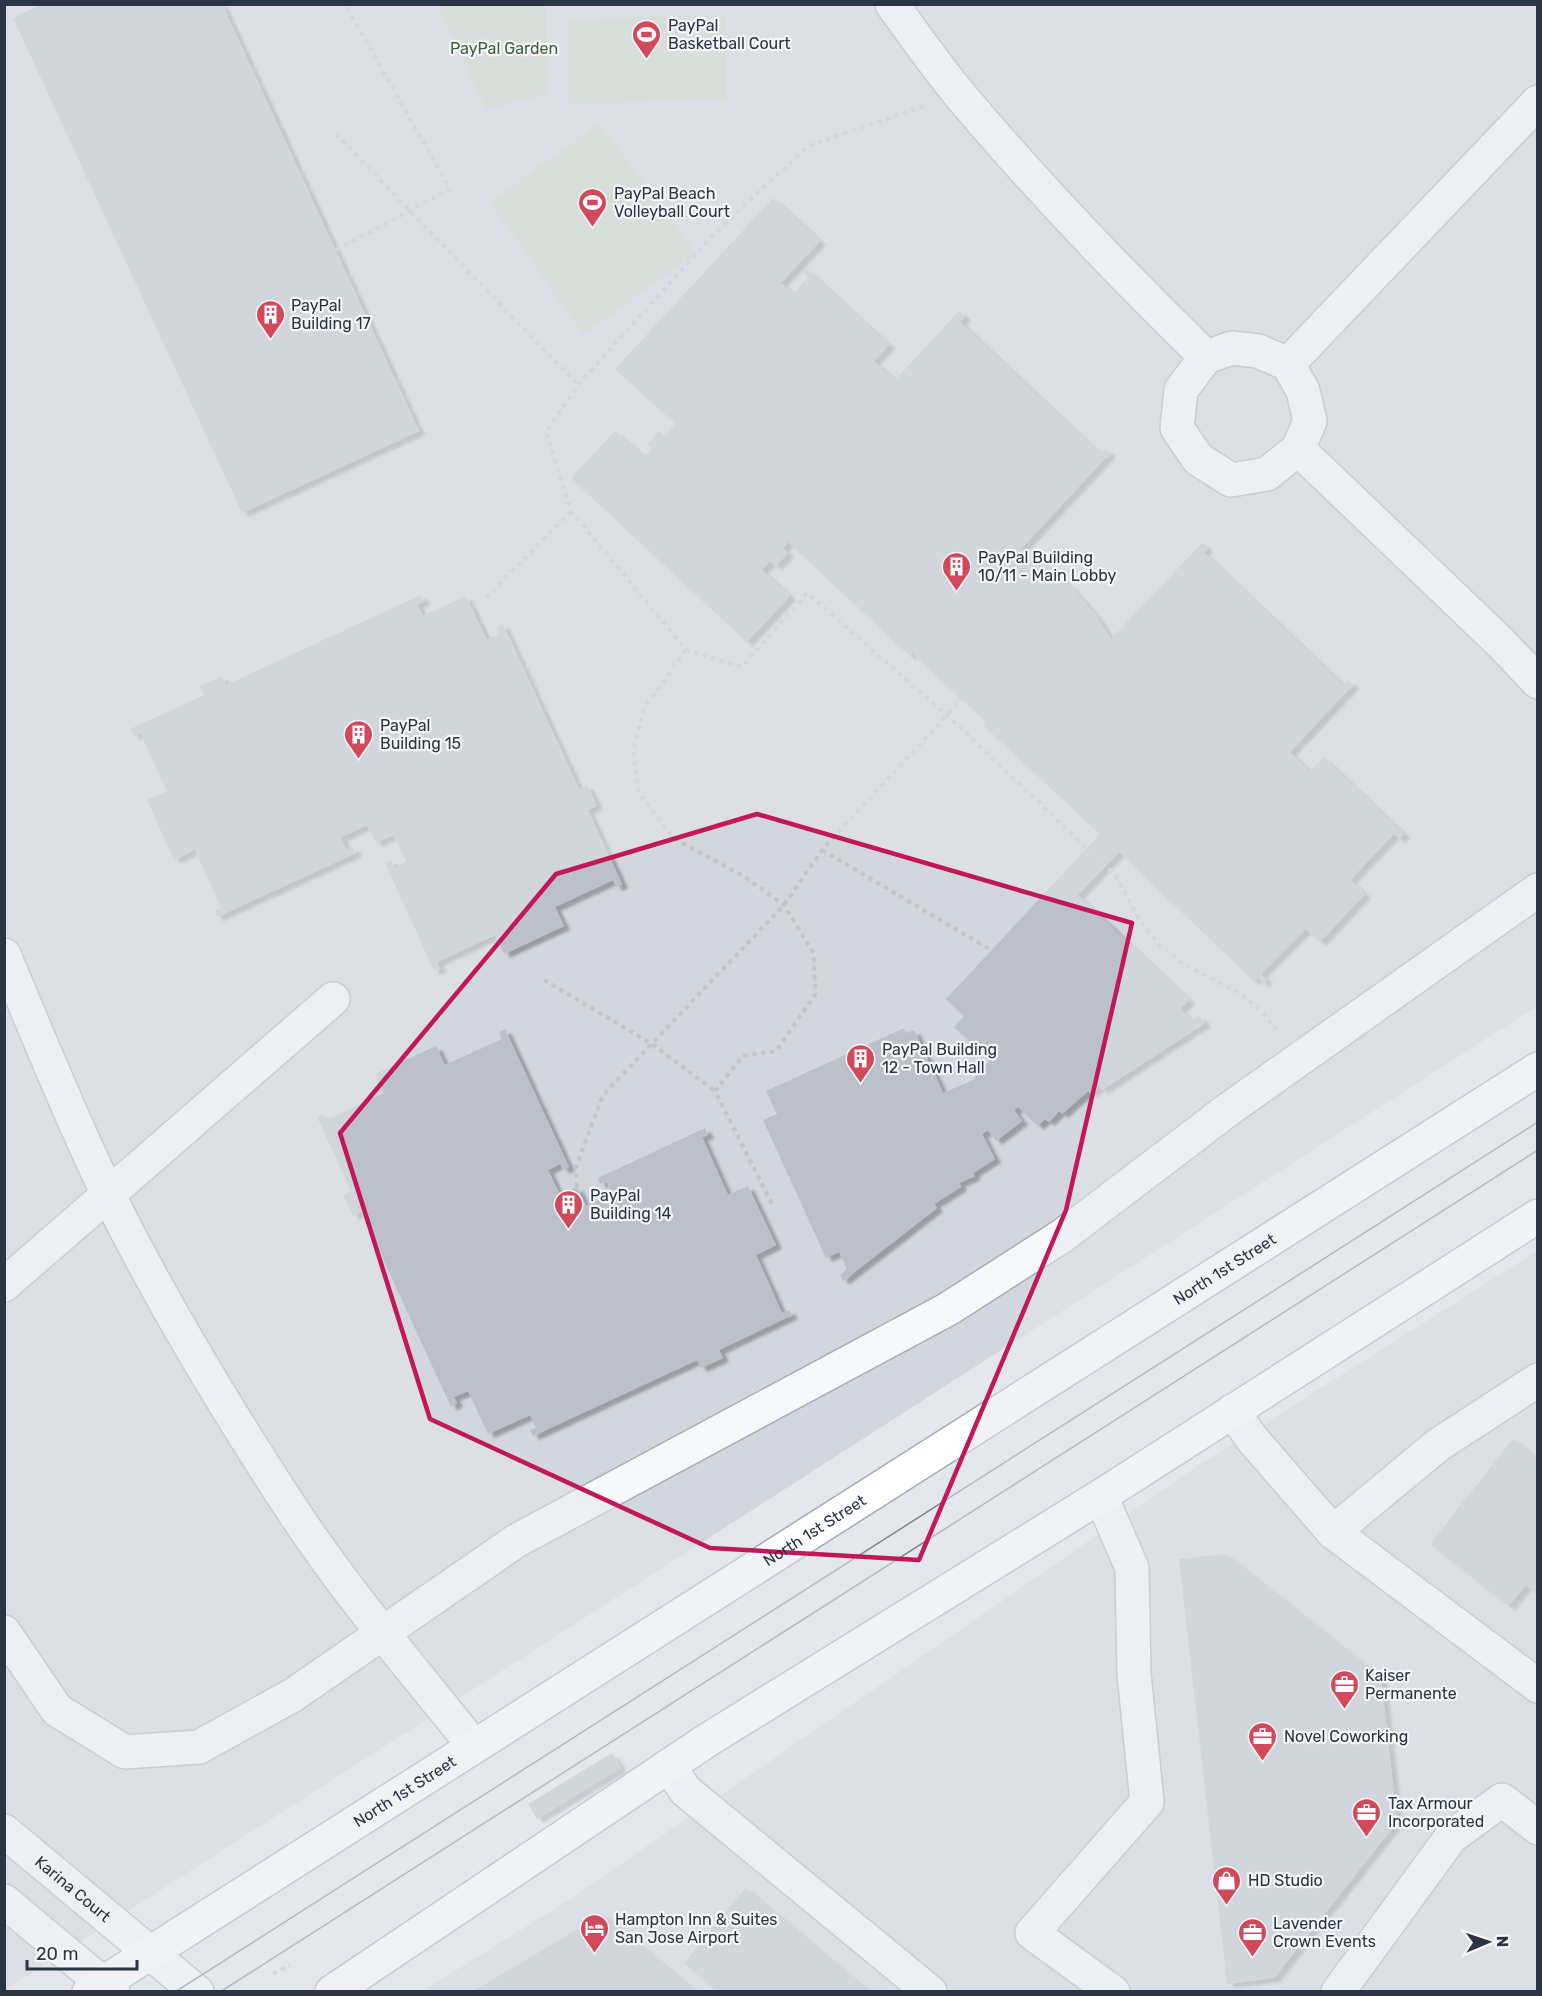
<svg xmlns="http://www.w3.org/2000/svg" width="1542" height="1996" viewBox="0 0 1542 1996" font-family="Rubik,sans-serif">
<defs>
<filter id="shadow"><feDropShadow dx="6" dy="4" stdDeviation="1.5" flood-color="#0004"/></filter>
</defs>
<rect width="100%" height="100%" fill="#e4e7ec"/>
<path fill="#d2d6de" d="M5,5H1537V1006L5,1990Z
M1537,1251V1991L421,1992L569,1900L1196,1467Z"/>
<path fill="#c9d6c5" d="M437,5H546L548,93L486,110Z
M725,15L727,100L569,104L568,19Z
M599,123L697,253L583,335L490,202Z"/>
<path fill="#bbc0ca" filter="url(#shadow)" d="M42,4H222L419,431L242,513L13,18Z
M773,198L820,241L781,283L793,294L808,277L803,272L806,269L889,345L874,361L895,380L959,311L965,316L960,322L1054,411L1100,454L1106,449L1110,453L1021,549L1051,569L1072,588L1096,615L1111,639L1202,543L1207,547L1203,552L1343,685L1349,680L1353,685L1290,752L1310,772L1323,757L1404,834L1399,839L1394,834L1350,880L1365,894L1320,942L1306,929L1261,974L1267,980L1263,983L1257,977L1254,981L1119,852L1078,895L1189,1000L1180,1009L1192,1021L1199,1016L1205,1023L1102,1090L1099,1086L1092,1094L1088,1091L1062,1114L1059,1111L1049,1122L1045,1119L1038,1126L1018,1107L1014,1110L1022,1121L996,1141L988,1130L982,1134L995,1159L973,1173L975,1176L959,1183L961,1187L934,1204L937,1208L843,1281L840,1275L847,1269L839,1252L826,1258L763,1120L777,1114L766,1091L904,1028L906,1034L914,1030L943,1093L973,1080L990,1060L954,1027L964,1016L946,999L1100,834L983,725L986,722L912,653L910,656L788,542L783,548L788,553L776,566L770,561L762,570L790,596L747,642L571,478L615,431L644,457L653,448L648,444L659,431L664,436L676,424L615,369Z
M421,595L424,601L417,604L423,616L466,596L487,640L499,634L497,627L503,624L579,789L587,785L597,806L588,810L622,884L616,887L613,880L555,907L564,926L504,954L495,935L437,962L440,969L434,971L385,863L391,860L394,868L406,862L394,835L376,843L367,825L341,837L346,850L353,847L356,853L217,917L214,911L221,908L195,850L174,860L147,800L167,791L140,733L134,736L130,729L204,695L200,686L222,676L226,685Z
M505,1029L569,1167L563,1170L560,1164L548,1170L560,1195L577,1187L586,1206L612,1193L606,1181L600,1184L598,1178L705,1128L708,1135L702,1137L728,1195L748,1186L776,1245L756,1255L782,1313L789,1310L792,1315L719,1350L723,1358L701,1368L697,1360L533,1436L530,1430L536,1428L530,1415L488,1434L468,1391L454,1397L457,1403L451,1407L361,1211L353,1216L343,1195L351,1191L317,1117L323,1114L326,1120L384,1093L375,1074L436,1046L445,1065L502,1039L499,1032Z
M1513,1439L1538,1459V1595L1526,1585L1509,1606L1430,1544Z
M1225,1554L1381,1678L1397,1822L1274,1978L1227,1984L1179,1559Z
M612,1753L621,1768L537,1819L528,1804Z
M745,1888L869,1992H718L684,1963Z
M603,1914L696,1992H472Z"/>
<g fill="none" stroke-linecap="round" stroke-linejoin="round">
<defs>
<g id="minor">
<path d="M892,4C914,35 936,66 960,95C1037,187 1120,273 1206,357"/>
<path d="M1232,348L1258,351L1288,364L1303,391L1310,421L1298,449L1267,474L1231,480L1198,459L1177,428L1181,390L1206,357Z"/>
<path d="M1288,364L1538,102"/>
<path d="M1298,449L1501,643L1538,682"/>
<path d="M4,955C38,1035 70,1116 108,1194C162,1303 226,1409 293,1511C347,1593 412,1669 474,1746"/>
<path d="M4,1285L333,999"/>
<path d="M1232,1411L1253,1440L1333,1532L1538,1686"/>
<path d="M1101,1496L1132,1568L1134,1674L1147,1802L1032,1933L1113,1992"/>
<path d="M1333,1532L1438,1445L1538,1380"/>
<path d="M4,1632L57,1710L125,1752L199,1747L293,1695L516,1541L948,1309L1062,1236L1229,1109L1538,890"/>
<path d="M668,1766L686,1791L930,1992"/>
<path id="s1" d="M4,1831L197,1992"/>
<path d="M4,1901L113,1992"/>
<path d="M1338,1992L1451,1837L1502,1800L1538,1828"/>
</g>
<g id="major">
<path id="s2" d="M89,1992L1538,1069"/>
<path d="M332,1992L706,1741L1101,1496L1538,1216"/>
</g>
</defs>
<use href="#minor" stroke="#a9aeb7" stroke-width="36"/>
<use href="#major" stroke="#a3abb8" stroke-width="36"/>
<path stroke="#c2c5cb" stroke-width="4" stroke-dasharray="4.5 4.5" stroke-linecap="butt" d="M924,106L808,146L714,234L578,385L546,432L571,511L686,650L742,667L807,593L948,716L1116,876L1140,921L1161,946L1183,964L1238,992L1263,1013L1278,1032
M336,134L578,385
M336,250L450,189L345,4
M486,598L571,511
M686,650L644,709L633,751L639,793L673,838L745,877L784,905L814,954L815,995L776,1051L743,1056L715,1091L773,1206
M822,850L991,950
M544,980L652,1044L715,1091
M577,1187L576,1167L603,1095L784,905L822,850L962,699
M273,1974L290,1965"/>
<use href="#minor" stroke="#f7f8fa" stroke-width="33"/>
<use href="#major" stroke="#fff" stroke-width="33"/>
<path stroke="#7d8696" stroke-width="1.5" d="M175,1992L1538,1122
M220,1992L1538,1150"/>
</g>
<path d="M0 0H1542V1996H0ZM757,814L1132,923L1066,1210L919,1560L710,1548L430,1419L340,1133L556,874Z" fill="#e4e7ec" fill-opacity=".55" fill-rule="evenodd"/>
<path fill="none" stroke="#c2185b" stroke-width="4.5" stroke-linejoin="round" d="M757,814L1132,923L1066,1210L919,1560L710,1548L430,1419L340,1133L556,874Z"/>
<defs>
<symbol id="stadium-pin" viewBox="-11 -11 22 30"><path d="M0 17L-7.5 6A9.5 9.5 0 1 1 7.5 6Z" fill="#d1495b" stroke="#f4f6f9"/><path d="M0-5a6.5 5 0 1 0 0 10a6.5 5 0 1 0 0-10ZM-3.5-1.8h7v3.6h-7Z" fill="#fff"/></symbol>
<symbol id="building-pin" viewBox="-11 -11 22 30"><path d="M0 17L-7.5 6A9.5 9.5 0 1 1 7.5 6Z" fill="#d1495b" stroke="#f4f6f9"/><path d="M-4-6H4V6H1V3H-1V6H-4ZM-2.5-4.3h1.7v1.8h-1.7ZM.8-4.3h1.7v1.8H.8ZM-2.5-1h1.7V.8h-1.7ZM.8-1h1.7V.8H.8Z" fill="#fff"/></symbol>
<symbol id="office-pin" viewBox="-11 -11 22 30"><path d="M0 17L-7.5 6A9.5 9.5 0 1 1 7.5 6Z" fill="#d1495b" stroke="#f4f6f9"/><path d="M-6-3h4V-5.5h4V-3h4V5H-6ZM-1-4.5V-3h2v-1.5ZM-6 0V1H6V0Z" fill="#fff"/></symbol>
<symbol id="shop-pin" viewBox="-11 -11 22 30"><path d="M0 17L-7.5 6A9.5 9.5 0 1 1 7.5 6Z" fill="#d1495b" stroke="#f4f6f9"/><path d="M-5-2.5h2.3a2.7 3.5 0 0 1 5.4 0H5L5.5 6h-11ZM-1.5-2.5h3a1.5 2.3 0 0 0-3 0Z" fill="#fff"/></symbol>
<symbol id="hotel-pin" viewBox="-11 -11 22 30"><path d="M0 17L-7.5 6A9.5 9.5 0 1 1 7.5 6Z" fill="#d1495b" stroke="#f4f6f9"/><path d="M-6-4.5h1.5V1H6V5H4.5V3h-9V5H-6ZM-4 0a1.8 1.8 0 1 1 3.6 0ZM.5 0V-2.5h3Q6-2.5 6 0Z" fill="#fff"/></symbol>
</defs>
<g fill-rule="evenodd">
<use href="#stadium-pin" x="630" y="18" width="33" height="45"/>
<use href="#stadium-pin" x="576" y="186" width="33" height="45"/>
<use href="#building-pin" x="254" y="298" width="33" height="45"/>
<use href="#building-pin" x="940" y="550" width="33" height="45"/>
<use href="#building-pin" x="342" y="718" width="33" height="45"/>
<use href="#building-pin" x="844" y="1042" width="33" height="45"/>
<use href="#building-pin" x="552" y="1188" width="33" height="45"/>
<use href="#office-pin" x="1328" y="1668" width="33" height="45"/>
<use href="#office-pin" x="1246" y="1720" width="33" height="45"/>
<use href="#office-pin" x="1350" y="1796" width="33" height="45"/>
<use href="#shop-pin" x="1210" y="1864" width="33" height="45"/>
<use href="#hotel-pin" x="578" y="1912" width="33" height="45"/>
<use href="#office-pin" x="1236" y="1916" width="33" height="45"/>
</g>
<g text-anchor="middle" stroke-width="4.5" stroke-linejoin="round" paint-order="stroke">
<g font-size="16" fill="#2b3445" stroke="#f4f6f9" text-anchor="start">
<text x="668" y="31">PayPal<tspan x="668" dy="18">Basketball Court</tspan></text>
<text x="614" y="199">PayPal Beach<tspan x="614" dy="18">Volleyball Court</tspan></text>
<text x="291" y="311">PayPal<tspan x="291" dy="18">Building 17</tspan></text>
<text x="978" y="563">PayPal Building<tspan x="978" dy="18">10/11 - Main Lobby</tspan></text>
<text x="380" y="731">PayPal<tspan x="380" dy="18">Building 15</tspan></text>
<text x="882" y="1055">PayPal Building<tspan x="882" dy="18">12 - Town Hall</tspan></text>
<text x="590" y="1201">PayPal<tspan x="590" dy="18">Building 14</tspan></text>
<text x="1365" y="1681">Kaiser<tspan x="1365" dy="18">Permanente</tspan></text>
<text x="1284" y="1742">Novel Coworking</text>
<text x="1388" y="1809">Tax Armour<tspan x="1388" dy="18">Incorporated</tspan></text>
<text x="1248" y="1886">HD Studio</text>
<text x="615" y="1925">Hampton Inn &amp; Suites<tspan x="615" dy="18">San Jose Airport</tspan></text>
<text x="1273" y="1929">Lavender<tspan x="1273" dy="18">Crown Events</tspan></text>
</g>
<g font-size="16" fill="#3f6138" stroke="#f4f6f9">
<text x="504" y="54">PayPal Garden</text>
</g>
<g font-size="16" fill="#2b3445" stroke="#f4f6f9">
<text dy="6" stroke="none"><textPath href="#s2" startOffset="1346">North 1st Street</textPath></text>
<text dy="6" stroke="none"><textPath href="#s2" startOffset="860">North 1st Street</textPath></text>
<text dy="6" stroke="none"><textPath href="#s2" startOffset="374">North 1st Street</textPath></text>
<text dy="6" stroke="none"><textPath href="#s1" startOffset="90">Karina Court</textPath></text>
</g>
</g>
<rect width="1542" height="1996" fill="none" stroke="#2b3445" stroke-width="12"/>
<g transform="translate(1488 1942) rotate(88)" stroke="#f4f6f9" stroke-width="4.5" paint-order="stroke">
<path d="M0-4.5L10 22L0 15L-10 22Z" fill="#2b3445"/>
<text y="-9" font-size="16" font-weight="bold" text-anchor="middle" fill="#2b3445">N</text>
</g>
<path d="M27 1960v9h110v-9" fill="none" stroke="#2b3445" stroke-width="3"/>
<text x="36" y="1960" font-size="18" fill="#2b3445" stroke="#f4f6f9" stroke-width="4.5" paint-order="stroke">20 m</text>
</svg>
